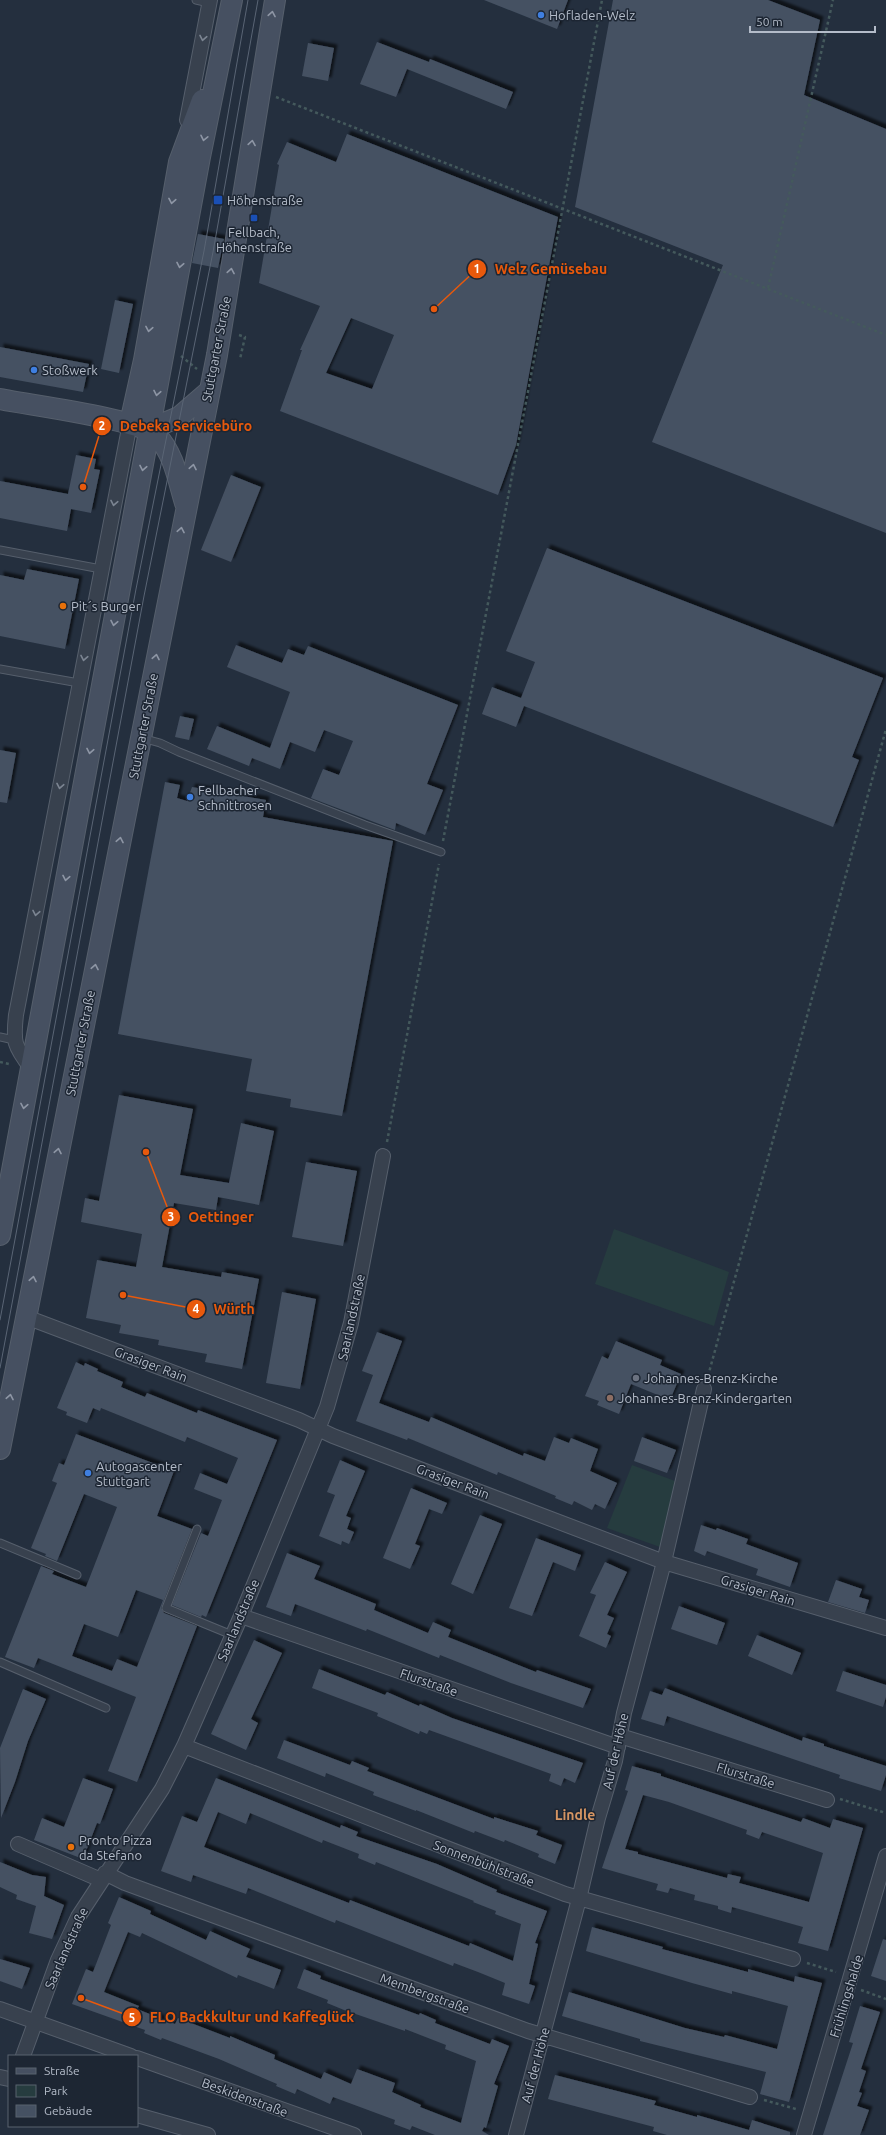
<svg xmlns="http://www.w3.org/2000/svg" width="886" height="2135" viewBox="0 0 886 2135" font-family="Ubuntu,sans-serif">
<defs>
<filter id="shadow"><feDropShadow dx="3.5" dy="-3.5" stdDeviation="1" flood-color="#0009"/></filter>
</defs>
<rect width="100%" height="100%" fill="#242f3e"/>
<path fill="#263c3f" d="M614,1229L729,1272L714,1326L595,1284Z
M632,1465L675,1481L660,1547L607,1528Z"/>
<path fill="#455162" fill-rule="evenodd" filter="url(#shadow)" d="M484,0H568L557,29Z
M613,0H768L820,20L804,95L886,129V533L652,442L723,265L575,207Z
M377,42L429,62L430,59L513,92L506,109L407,69L396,97L360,84Z
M308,43L334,48L328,81L302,76Z
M347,134L558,217L516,445L498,495L280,411L302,350H300L320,306L259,283L279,165L277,164L287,142L336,162ZM351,318L394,335L372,389L326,373Z
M198,234L224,239L218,268L192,263Z
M115,300L133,304L119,373L101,369Z
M0,347L89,364L83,392L0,377Z
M76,455L96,459L94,469L100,470L91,513L71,509L67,531L0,518V481L68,494Z
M231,475L261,487L231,562L201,550Z
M547,548L883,678L852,757L859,760L833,827L524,706L516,727L482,714L492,687L521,698L535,662L506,651Z
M27,569L79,579L65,649L0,636V575L24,580Z
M236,645L282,663L288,649L304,655L308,646L458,705L427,784L443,790L425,835L396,823L395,830L311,798L323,769L339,775L353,741L324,730L315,752L290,742L280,769L252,758L249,766L207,749L217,726L270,748L290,692L227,667Z
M180,716L194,719L189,740L175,737Z
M0,750L16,753L7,803L0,802Z
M165,782L180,785L177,798L187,801L192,787L266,800L263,817L393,841L342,1116L290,1107L291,1099L246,1091L252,1059L118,1034Z
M119,1095L193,1109L180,1175L229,1183L241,1123L274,1131L259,1205L218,1197L216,1210L174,1203L162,1267L221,1277L222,1272L259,1279L242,1369L205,1362L207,1354L158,1345L159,1340L119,1333L121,1325L86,1318L97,1260L136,1267L142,1234L81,1222L85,1198L99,1201Z
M306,1162L357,1171L343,1246L292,1237Z
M282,1292L316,1299L300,1389L266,1383Z
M377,1332L402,1341L379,1403L429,1422L431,1417L523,1456L524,1453L545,1461L554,1437L569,1443L571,1438L598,1449L590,1471L617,1483L605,1509L595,1504L592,1510L574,1501L572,1505L555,1498L556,1496L498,1472L497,1475L408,1438L407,1440L356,1421L373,1375L362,1371Z
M616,1341L662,1360L660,1365L681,1374L670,1400L631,1384L619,1414L597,1405L599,1401L585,1396L602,1356L608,1359Z
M76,1362L84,1366L85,1363L98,1369L97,1371L123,1382L121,1387L145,1397L147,1393L197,1413L198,1410L277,1440L206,1617L202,1615L201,1617L172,1605L201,1533L208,1536L222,1500L194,1489L200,1473L227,1484L238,1458L187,1437L185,1442L101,1408L100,1411L93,1408L87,1423L66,1415L67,1412L57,1408Z
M76,1434L174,1471L157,1516L192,1529L161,1608L164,1613L197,1626L137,1782L108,1771L136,1697L38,1658L34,1668L5,1657L41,1566L54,1571L52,1574L86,1587L117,1507L84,1494L57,1561L45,1556L46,1554L31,1548L57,1483L52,1481L59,1463L64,1465ZM136,1590L163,1600L137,1667L117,1659L112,1671L72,1656L84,1624L118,1637Z
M642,1437L676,1450L667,1473L634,1461Z
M340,1460L365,1471L346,1516L351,1518L347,1529L354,1532L349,1544L342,1541L341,1545L319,1536L335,1495L327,1492Z
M411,1488L447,1503L442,1514L429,1509L415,1544L420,1546L410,1569L383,1558Z
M480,1515L502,1524L473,1594L451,1584Z
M701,1525L716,1530L717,1528L748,1539L746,1544L798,1563L790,1587L756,1575L758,1569L707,1551L705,1556L694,1551Z
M536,1538L581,1555L575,1571L553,1562L532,1616L509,1608Z
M287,1553L320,1566L314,1579L376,1604L374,1610L428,1633L433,1622L451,1630L448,1637L536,1672L537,1670L591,1689L583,1708L511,1683L440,1655L439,1658L367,1629L366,1631L295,1604L291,1616L266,1607Z
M605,1562L627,1572L607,1615L614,1618L607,1634L611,1636L606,1648L579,1636L596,1595L590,1593Z
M836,1580L862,1589L859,1597L869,1600L865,1613L828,1602Z
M679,1606L725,1623L717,1645L671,1629Z
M757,1635L801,1653L792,1675L748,1656Z
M254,1640L282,1653L251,1719L258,1723L246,1750L211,1734Z
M319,1669L385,1695L387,1692L419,1706L420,1704L452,1718L583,1763L575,1783L564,1778L561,1786L549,1781L551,1774L429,1730L427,1734L420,1731L419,1734L377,1716L378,1713L312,1688Z
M843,1671L886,1685V1697L883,1707L836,1691Z
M665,1688L802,1741L803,1737L824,1744V1746L886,1766V1775L881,1791L839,1778L840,1775L667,1716L664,1726L641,1719L650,1691L662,1695Z
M23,1689L46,1699L28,1741L15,1782L1,1818L0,1748Z
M284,1740L350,1765L352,1761L369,1768L367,1771L494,1819V1817L538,1831L536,1835L562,1845L555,1864L538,1857L539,1854L505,1840L504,1842L475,1831L474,1833L416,1810V1811L373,1795L374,1792L326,1773L325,1777L277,1758Z
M632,1766L661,1774V1776L801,1822L803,1818L830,1828L833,1819L863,1828L828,1951L798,1943L803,1927L732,1907L731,1913L718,1909V1906L694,1900L695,1895L670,1888L668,1893L656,1890L658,1884L602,1868L628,1791L625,1790ZM643,1795L669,1802L747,1830L746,1834L759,1839L762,1832L823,1853L809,1902L739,1883L741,1877L728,1874L727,1878L638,1854V1852L625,1849Z
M83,1778L113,1789L100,1824L97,1823L83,1859L34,1840L42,1818L64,1827Z
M216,1778L340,1828L341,1825L358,1832L356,1836L437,1864L497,1890L496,1892L547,1911L535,1943L538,1944L529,1984L535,1986L529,2004L502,1995L505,1983L478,1972L454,1963L453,1966L336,1920L335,1923L248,1888L246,1894L193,1875L191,1882L161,1871L182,1816L197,1822ZM218,1812L246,1824L250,1813L322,1843L323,1840L359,1854L358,1858L375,1865L376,1862L474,1901L473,1902L496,1911L495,1914L521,1924L513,1961L470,1943L469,1946L350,1900L349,1903L204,1847Z
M0,1862L32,1875L46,1877L44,1896L64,1905L52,1939L29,1933L36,1906L16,1899L17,1895L0,1887Z
M119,1897L151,1911L150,1914L206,1940L210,1931L250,1949L246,1957L281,1970L274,1989L238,1975L237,1978L142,1933L140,1937L128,1932L104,1992L139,2006L137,2009L175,2024L178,2018L230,2038V2036L275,2055L274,2059L321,2079L324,2072L351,2084L357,2069L395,2083L392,2092L421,2105L420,2107L461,2123L476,2061L445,2049L446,2045L405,2029V2031L344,2010L327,2003L328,2000L297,1988L304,1969L321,1976L320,1979L419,2015L420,2013L436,2020L435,2023L490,2044L492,2039L509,2046L494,2084L498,2086L486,2128L484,2127L482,2131L489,2135H435L412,2126L410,2130L394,2124L395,2120L333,2097L330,2104L297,2089L295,2094L276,2086L277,2084L219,2059L162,2038L161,2040L144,2033L145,2030L72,2004L86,1969L93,1972L111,1925L108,1923Z
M592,1927L663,1947L662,1949L748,1972V1969L794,1982L795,1976L822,1983L789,2102L760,2094L766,2072L640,2041V2039L562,2016L569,1992L685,2028L724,2037L725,2035L777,2049L788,2006L732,1991V1994L692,1983L586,1951Z
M883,1939L886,1940V1981L871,1976Z
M0,1959L30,1968L22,1989L0,1981Z
M860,2006L880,2012L861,2069L866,2071L859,2092L862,2093L857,2106L869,2110L860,2135H823L853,2043L849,2042Z
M555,2075L656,2101L654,2105L697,2117V2115L749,2130L752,2120L790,2132V2135H667L653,2131L654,2127L548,2099Z"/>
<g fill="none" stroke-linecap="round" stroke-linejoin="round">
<defs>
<path id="service" d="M196,0L209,3
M0,550L101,569
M0,669L79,683
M142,738L160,743L179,752L365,825L441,852
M0,1037L14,1040
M197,1529L166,1608L232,1635
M0,1543L77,1575
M0,1662L106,1708"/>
<path id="minor" d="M187,120L210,0
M31,1068C14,1046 13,1042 16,1015L130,423
M26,1317L299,1420L333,1436L664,1562L886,1628
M241,1616L618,1747
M620,1736L827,1800
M184,1746L565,1894L793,1959
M18,1844L101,1880
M105,1873L125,1883L528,2031L750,2097
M0,2009L131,2056
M23,2056L58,1960L78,1917L162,1789L184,1746L241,1616L327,1407L351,1323L383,1156
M137,2058L354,2135
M0,2077L9,2079
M137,2115L208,2135
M516,2135L579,1899L598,1818L615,1761L624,1713L664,1562L704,1389
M804,2135L886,1856"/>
<path id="secondary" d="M0,399C29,405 141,419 157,436C174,454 178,480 185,503
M130,423L144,360L179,162L202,100
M150,429L179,417L208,392
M0,1235L200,157L232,0
M0,1449L217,355L275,0"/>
</defs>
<use href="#service" stroke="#565f6c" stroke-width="9"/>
<use href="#minor" stroke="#565f6c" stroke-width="16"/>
<use href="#secondary" stroke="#565f6c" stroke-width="22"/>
<path stroke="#44595c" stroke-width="2.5" stroke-dasharray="3 3" stroke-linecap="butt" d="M276,97L886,335
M768,288L833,0
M239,335L245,337L240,359
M181,356L197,369
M443,841L602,0
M0,1062L9,1064
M387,1142L439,864
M708,1376L886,729
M840,1799L886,1813
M807,1963L836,1972
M861,1990L886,1999
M764,2100L796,2109"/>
<use href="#service" stroke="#38414e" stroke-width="7"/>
<use href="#minor" stroke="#38414e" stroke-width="14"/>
<use href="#secondary" stroke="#465061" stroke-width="20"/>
<path stroke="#5a6575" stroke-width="1" d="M0,1320L136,589L204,251L248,0
M0,1368L144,596L213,252L258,0"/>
</g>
<defs><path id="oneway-chevron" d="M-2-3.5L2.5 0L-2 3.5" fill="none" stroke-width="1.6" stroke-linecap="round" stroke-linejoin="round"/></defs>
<g stroke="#8e96a5">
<use href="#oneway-chevron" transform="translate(272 14) rotate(-80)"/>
<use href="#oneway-chevron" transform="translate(204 138) rotate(102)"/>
<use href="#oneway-chevron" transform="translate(252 143) rotate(-81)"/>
<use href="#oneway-chevron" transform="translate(172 201) rotate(100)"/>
<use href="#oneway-chevron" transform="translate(180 265) rotate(101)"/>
<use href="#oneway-chevron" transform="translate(231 271) rotate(-80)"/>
<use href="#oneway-chevron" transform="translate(149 329) rotate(100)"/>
<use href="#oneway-chevron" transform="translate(157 393) rotate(101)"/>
<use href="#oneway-chevron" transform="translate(193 467) rotate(-79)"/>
<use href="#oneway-chevron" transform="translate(143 468) rotate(101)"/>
<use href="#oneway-chevron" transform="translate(181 530) rotate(-79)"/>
<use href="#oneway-chevron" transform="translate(114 623) rotate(101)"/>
<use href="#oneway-chevron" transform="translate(156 657) rotate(-79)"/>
<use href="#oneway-chevron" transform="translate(90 751) rotate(101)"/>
<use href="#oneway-chevron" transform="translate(120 840) rotate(-79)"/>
<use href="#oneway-chevron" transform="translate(66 878) rotate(101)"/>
<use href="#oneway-chevron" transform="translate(95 967) rotate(-79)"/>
<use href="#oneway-chevron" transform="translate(24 1106) rotate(100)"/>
<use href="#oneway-chevron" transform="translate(58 1151) rotate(-79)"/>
<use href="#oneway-chevron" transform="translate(33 1279) rotate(-79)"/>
<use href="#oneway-chevron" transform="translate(10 1397) rotate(-79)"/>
</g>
<g stroke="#7c8592">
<use href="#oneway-chevron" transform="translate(203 38) rotate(101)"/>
<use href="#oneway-chevron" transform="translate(114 503) rotate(101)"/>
<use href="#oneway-chevron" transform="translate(84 658) rotate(101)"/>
<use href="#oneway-chevron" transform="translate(60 786) rotate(101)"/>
<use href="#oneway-chevron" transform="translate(36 913) rotate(101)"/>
</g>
<g fill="#3f7fe0" stroke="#1d2633" stroke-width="1.5">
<circle cx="541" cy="15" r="4"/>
<circle cx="34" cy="370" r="4"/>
<circle cx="190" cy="797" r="4"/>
<circle cx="88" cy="1473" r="4"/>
</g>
<g fill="#1a4fb4" stroke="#1d2633" stroke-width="1.5">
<rect x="213" y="195" width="10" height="10" rx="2"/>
<rect x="250" y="214" width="8" height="8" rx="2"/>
</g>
<g fill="#e8710a" stroke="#1d2633" stroke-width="1.5">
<circle cx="63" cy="606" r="4"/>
<circle cx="71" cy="1847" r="4"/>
</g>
<circle fill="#6b7280" stroke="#1d2633" stroke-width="1.5" cx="636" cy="1378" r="4"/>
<circle fill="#8d6e63" stroke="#1d2633" stroke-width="1.5" cx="610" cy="1398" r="4"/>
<g text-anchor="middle" stroke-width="3" stroke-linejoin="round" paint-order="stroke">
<g font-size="13" fill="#b4bcc9" stroke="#1d2633" text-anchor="start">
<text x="549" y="20">Hofladen-Welz</text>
<text x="227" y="205">Höhenstraße</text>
<text x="254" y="237" text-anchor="middle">Fellbach,<tspan x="254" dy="15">Höhenstraße</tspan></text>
<text x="42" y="375">Stoßwerk</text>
<text x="71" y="611">Pit´s Burger</text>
<text x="198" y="795">Fellbacher<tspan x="198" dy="15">Schnittrosen</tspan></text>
<text x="644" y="1383">Johannes-Brenz-Kirche</text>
<text x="618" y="1403">Johannes-Brenz-Kindergarten</text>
<text x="96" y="1471">Autogascenter<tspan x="96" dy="15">Stuttgart</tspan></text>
<text x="79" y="1845">Pronto Pizza<tspan x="79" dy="15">da Stefano</tspan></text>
</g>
<g font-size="13" fill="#b4bcc9" stroke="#1d2633">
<text transform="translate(216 349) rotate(-79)" y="5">Stuttgarter Straße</text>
<text transform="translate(143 726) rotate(-79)" y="5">Stuttgarter Straße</text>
<text transform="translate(80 1043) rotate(-79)" y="5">Stuttgarter Straße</text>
<text transform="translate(351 1317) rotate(-78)" y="5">Saarlandstraße</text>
<text transform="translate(151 1364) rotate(21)" y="5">Grasiger Rain</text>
<text transform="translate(453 1481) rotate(21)" y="5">Grasiger Rain</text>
<text transform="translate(758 1590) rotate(17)" y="5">Grasiger Rain</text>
<text transform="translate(238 1620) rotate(-67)" y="5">Saarlandstraße</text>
<text transform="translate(429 1682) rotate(19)" y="5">Flurstraße</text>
<text transform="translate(615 1751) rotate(-77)" y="5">Auf der Höhe</text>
<text transform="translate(746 1775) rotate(17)" y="5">Flurstraße</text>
<text transform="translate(484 1863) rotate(21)" y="5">Sonnenbühlstraße</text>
<text transform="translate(66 1948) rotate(-66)" y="5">Saarlandstraße</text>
<text transform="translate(425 1993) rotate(20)" y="5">Membergstraße</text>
<text transform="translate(846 1996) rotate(-73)" y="5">Frühlingshalde</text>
<text transform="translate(535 2065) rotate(-75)" y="5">Auf der Höhe</text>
<text transform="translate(245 2097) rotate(20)" y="5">Beskidenstraße</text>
</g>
<g font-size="14" font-weight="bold" fill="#d59563" stroke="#1d2633">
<text x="575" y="1820">Lindle</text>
</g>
</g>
<path fill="none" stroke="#e8590c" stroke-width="1.5" d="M434 309L477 269M83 487L102 426M146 1152L171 1217M123 1295L196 1309M81 1998L132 2017"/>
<g fill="#e8590c" stroke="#1d2633" stroke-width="1.5">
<circle cx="434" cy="309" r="4"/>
<circle cx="83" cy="487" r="4"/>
<circle cx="146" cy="1152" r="4"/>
<circle cx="123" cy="1295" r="4"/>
<circle cx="81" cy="1998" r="4"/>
<circle cx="477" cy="269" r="10"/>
<circle cx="102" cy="426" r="10"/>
<circle cx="171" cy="1217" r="10"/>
<circle cx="196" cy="1309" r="10"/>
<circle cx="132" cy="2017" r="10"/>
</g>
<g font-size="12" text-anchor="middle" font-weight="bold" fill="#fff">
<text x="477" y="273">1</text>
<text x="102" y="430">2</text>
<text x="171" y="1221">3</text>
<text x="196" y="1313">4</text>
<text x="132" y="2022">5</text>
</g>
<g font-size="14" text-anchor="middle" font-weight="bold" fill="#e8590c" stroke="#1d2633" stroke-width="3" stroke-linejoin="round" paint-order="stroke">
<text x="551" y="274">Welz Gemüsebau</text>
<text x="186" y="431">Debeka Servicebüro</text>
<text x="221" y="1222">Oettinger</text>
<text x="234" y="1314">Würth</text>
<text x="252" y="2022">FLO Backkultur und Kaffeglück</text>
</g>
<rect x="8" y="2055" width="130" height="72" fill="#1d2633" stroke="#59626f"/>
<rect x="16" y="2068" width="20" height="6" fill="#465061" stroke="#59626f"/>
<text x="44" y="2075" font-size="12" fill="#b4bcc9">Straße</text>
<rect x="16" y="2085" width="20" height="12" fill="#263c3f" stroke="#59626f"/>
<text x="44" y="2095" font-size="12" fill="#b4bcc9">Park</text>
<rect x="16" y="2105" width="20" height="12" fill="#455162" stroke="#59626f"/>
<text x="44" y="2115" font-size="12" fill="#b4bcc9">Gebäude</text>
<path d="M750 26v6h125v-6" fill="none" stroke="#b4bcc9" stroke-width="2"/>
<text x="756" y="26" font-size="12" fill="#b4bcc9" stroke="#1d2633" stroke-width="3" paint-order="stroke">50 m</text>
</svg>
